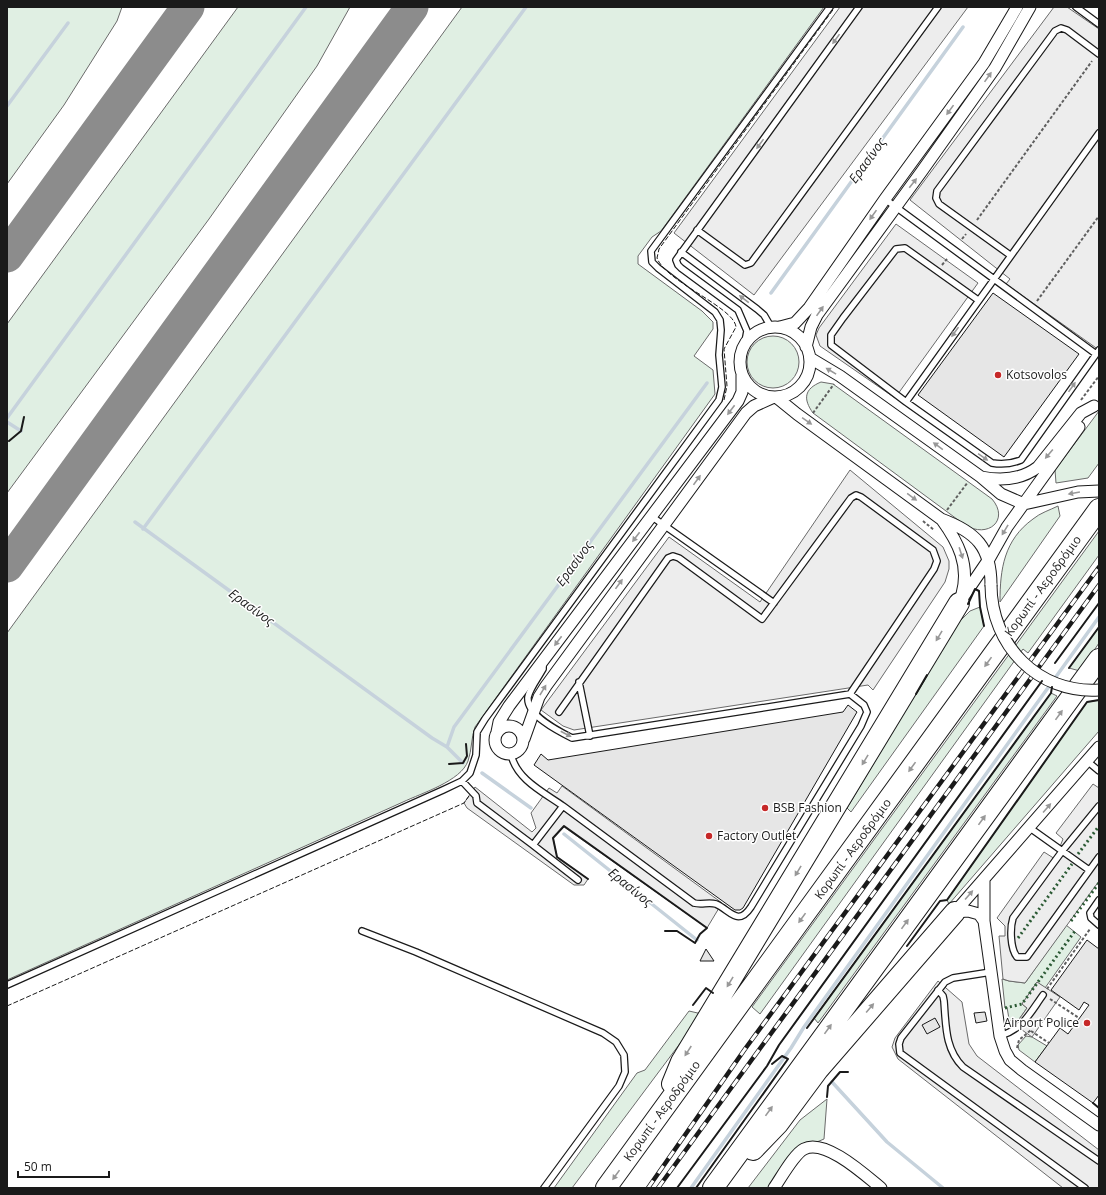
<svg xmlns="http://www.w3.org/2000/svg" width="1106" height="1195" viewBox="0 0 1106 1195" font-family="'Open Sans',sans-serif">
<rect width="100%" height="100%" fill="#fff"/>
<path fill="#e0efe3" stroke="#6a6a6a" d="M7,7H122L117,21L64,105L7,184Z
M238,7H350L317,66L209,219L7,493V324Z
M462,7H824L661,231L652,237L638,256V264L702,311L713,322V329L694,356L713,370L715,394L475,727C471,738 472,750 468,761C461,781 422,793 403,802L7,980V633Z
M747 362a26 26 0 1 1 52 0a26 26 0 1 1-52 0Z
M821,382L833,384L992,499C1010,520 988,539 965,525L813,413C803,399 804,389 821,382Z
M1099,411V463L1088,478L1056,483L1055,470Z
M1058,506L1060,516L1000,602C1000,569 1004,540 1033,519C1040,513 1050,510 1058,506Z
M1099,531V555L1028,653L1023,649L760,1014L752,1007Z
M980,607L984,626L851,812L847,808L957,624L970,611Z
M1099,627V643L1080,671L1069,668Z
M1051,693L1057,696L818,1023L814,1018Z
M1099,700V731L949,904L947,900L1087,702Z
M1066,925L1081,937L1045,988L1037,982L1022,1004L1027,1008L1015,1025L1009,1019L1007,1007L1005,1008L1002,979L1009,981L1025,983Z
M689,1011L702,1014L572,1188H554L637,1073L645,1070Z
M1026,1036L1032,1037L1047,1046L1035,1062L1019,1050L1018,1045Z
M827,1099L824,1139L805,1147L770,1188H748L800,1120Z"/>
<path fill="#ededed" stroke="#6a6a6a" d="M840,7H968L754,295L674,233Z
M1054,7H1067L1099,29V350L1006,284L1010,279L910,200Z
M896,224L978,283L895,398L820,346L816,335L819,328Z
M850,470L943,547L949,561V569L945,582L873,690L868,685L574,730L563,726L541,710L669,537L760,602Z
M1093,784L1099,788V881L1025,983L1009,981L1003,979L999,936H1005V926L997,918L1044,852L1055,859L1063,839L1056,833Z
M562,786L722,903L707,928L564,827L553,838L557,857L588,879L584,885H574L467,808L464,803L475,787L532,832L536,828L531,813L549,788L557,793Z
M938,981L962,1002L969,1044L977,1056L1099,1150V1188H1063L898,1059L892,1047L895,1038Z
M1037,982L1060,997L1032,1037L1015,1025L1027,1008L1022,1004Z"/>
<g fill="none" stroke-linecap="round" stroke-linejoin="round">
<path stroke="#c6d2dc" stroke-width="3.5" d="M7,106L68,23
M771,293L963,27
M7,418L306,7
M7,422L21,431
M135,522L432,738L447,747L463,763
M143,529L526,7
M447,747L454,727L707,383
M482,773L531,808
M564,834L697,940
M832,1082L887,1142L943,1188
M691,1188L791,1048L804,1027L1099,617"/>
<path stroke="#8c8c8c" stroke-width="33" d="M7,256L188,7
M7,566L412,7"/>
</g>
<path fill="#e6e6e6" stroke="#1a1a1a" d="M993,293L1079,354L1004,457L918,395Z
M848,705L857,712L743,908L740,910H735L534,765L541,754L548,760L843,712Z
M1087,940L1099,949V1095L1093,1103L1035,1062L1060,1028L1068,1034L1089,1005L1084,1002L1079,1010L1051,990Z
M706,949L714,961H700Z
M985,1012L987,1021L976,1023L974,1013Z
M935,1018L940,1027L927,1034L922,1025Z"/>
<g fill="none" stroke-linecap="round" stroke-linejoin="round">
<defs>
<path id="lane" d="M1076,7L1099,24
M885,199L1096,354
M697,230L745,265L751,263L938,7
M681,252L757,309L764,315L771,327
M1010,255L939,204L936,198L937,191L1055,31L1061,28L1067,30L1099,54
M978,300L905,248L896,249L843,318L831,335V345L906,402L992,463C1003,465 1011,464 1021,460L1099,350
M745,342L747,331L738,310L681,268L678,265L676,260L859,7
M906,402L1099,133
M651,516L774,603
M543,664V669C538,678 530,688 528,697C526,715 558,731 572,738L850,694L864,705L867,712L861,726L751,907C738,927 730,910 716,904C709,902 701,905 694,903L563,806
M579,682L590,736
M559,712L668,558L673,556L679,558L762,619L851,498L856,495L861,497L933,550L937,561L934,569L850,694
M511,754C516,779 543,792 563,806L533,845L578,880
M1087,761L1099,771
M462,781L476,796L477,803L533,845
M1099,806L1063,850L1013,918C1010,928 1010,948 1017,957H1027L1099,857
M1030,828L1089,870
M1099,900L1090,913L1091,918L1099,925
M362,931L416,952L603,1033L616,1042L624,1055L625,1072L619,1086L544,1188
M991,972L953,978L945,982L901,1038L899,1044L900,1053L1085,1188
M7,985L443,790L462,781L470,773L476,755L477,732L485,719L719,400L722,387L719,355L721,330L720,320L715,312L658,268L652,262L651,251L830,7
M938,990L943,996L944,1001C946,1026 945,1049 963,1067L1099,1161
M1000,1036C1023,1029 1030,1013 1043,995"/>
<path id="street" d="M780,327L795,323L809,308L885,199L984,63L1017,7
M740 362a35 35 0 1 1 70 0a35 35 0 1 1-70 0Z
M806,347L811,327L817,315L922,171L995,68L1030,7
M810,358L840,376L981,477C1001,481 1021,480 1038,467L1081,413L1094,406
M776,397L797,414L941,519C976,532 991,547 991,585
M981,477L1001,494L1024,504L1078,492L1099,491
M942,520C958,542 970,565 962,594
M959,603L989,559L1007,527L1079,427
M495 740a14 14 0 1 1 28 0a14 14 0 1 1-28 0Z
M497,732L499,722L509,706L738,401L742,392V375
M524,739L539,697L546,686L746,413L754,406L774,397
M984,879V921L1000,1036L1005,1051L1010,1060L1022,1070L1099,1125
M955,912L1099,747
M955,912L968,911L979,914L984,921
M774,1188C781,1178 794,1154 804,1149C825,1138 865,1175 881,1188"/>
<path id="highway" d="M672,1084L681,1062L959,603
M753,1150L778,1124L818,1070L955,912
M606,1188L1099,509
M713,1188L1099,659"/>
</defs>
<use href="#lane" stroke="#1a1a1a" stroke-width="8"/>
<use href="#street" stroke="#1a1a1a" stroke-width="13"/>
<use href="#highway" stroke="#1a1a1a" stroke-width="22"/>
<path stroke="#5f5f5f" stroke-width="2" stroke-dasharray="3 2" stroke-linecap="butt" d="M977,220L1092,61
M962,239L966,234
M942,265L947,259
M1037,301L1099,216
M1081,400L1099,376
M813,413L834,384
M947,510L968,482
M923,521L934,530
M1047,989L1090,929
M1050,999L1079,1018
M1031,1031L1049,1043
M1017,1048L1019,1040L1031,1030"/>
<use href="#lane" stroke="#fff" stroke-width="5.5"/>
<use href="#street" stroke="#fff" stroke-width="11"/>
<use href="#highway" stroke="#fff" stroke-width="20"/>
<defs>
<path id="rail" d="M648,1188L745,1049L1099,567
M658,1188L1099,585"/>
</defs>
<use href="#rail" stroke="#1a1a1a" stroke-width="4.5"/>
<use href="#rail" stroke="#fff" stroke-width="3" stroke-dasharray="9" stroke-linecap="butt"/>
<defs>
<path id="street-bridge" d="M991,585C991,645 1038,694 1099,690"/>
</defs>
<use href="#street-bridge" stroke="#1a1a1a" stroke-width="13" stroke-linecap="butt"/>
<use href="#street-bridge" stroke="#fff" stroke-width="11"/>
<path stroke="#2b5a34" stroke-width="3" stroke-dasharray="2 3" stroke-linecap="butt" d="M1078,854L1099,826
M1071,921L1099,883
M1018,938L1072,864
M1005,1008L1022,1004L1075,931"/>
<path stroke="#1a1a1a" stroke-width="1" stroke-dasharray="5 2" stroke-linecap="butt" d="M724,400L727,386L724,349L736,327C734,307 666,282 657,258L659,249L835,7
M7,1006L464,803L469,796"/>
<path stroke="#1a1a1a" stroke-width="2" d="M9,441L21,431L24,417
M968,604L975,589L979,591L980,607L984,626
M1055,663L1099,603
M1069,668L1099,627
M916,694L927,675
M449,764L463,763L467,756L466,744
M588,879L557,857L553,838L564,826L707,928L700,934L695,943L677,931H665
M907,946L940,901L947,900L1087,702L1099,700
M693,1005L706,988L713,993
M807,1028L1051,693L1052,687
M827,1097L828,1086L840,1072H848
M1093,1103L1099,1108
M677,1188L767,1066L779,1045L1042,681
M696,1188L788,1059L782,1056L772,1064"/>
</g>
<defs><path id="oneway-solid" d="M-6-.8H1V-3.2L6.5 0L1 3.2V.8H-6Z"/></defs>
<g fill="#989898">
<use href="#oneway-solid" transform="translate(836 39) rotate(126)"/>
<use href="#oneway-solid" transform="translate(988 77) rotate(-55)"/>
<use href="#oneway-solid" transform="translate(950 110) rotate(126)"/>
<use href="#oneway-solid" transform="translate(760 144) rotate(126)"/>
<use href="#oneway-solid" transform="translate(913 183) rotate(-52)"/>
<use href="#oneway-solid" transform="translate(873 215) rotate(125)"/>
<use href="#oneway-solid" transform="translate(744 299) rotate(-143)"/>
<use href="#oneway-solid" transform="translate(820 311) rotate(-55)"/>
<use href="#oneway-solid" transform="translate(955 332) rotate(126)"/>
<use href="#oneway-solid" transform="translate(831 371) rotate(-149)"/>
<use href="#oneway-solid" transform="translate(1072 387) rotate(-55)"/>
<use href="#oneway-solid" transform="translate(731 410) rotate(127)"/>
<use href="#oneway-solid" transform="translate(807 421) rotate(35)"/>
<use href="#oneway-solid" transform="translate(938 446) rotate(-144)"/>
<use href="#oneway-solid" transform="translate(1049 454) rotate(130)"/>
<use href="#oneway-solid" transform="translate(983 457) rotate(35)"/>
<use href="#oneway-solid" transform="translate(697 480) rotate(-54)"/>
<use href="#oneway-solid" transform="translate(1074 493) rotate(170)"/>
<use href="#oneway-solid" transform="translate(912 497) rotate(36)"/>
<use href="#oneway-solid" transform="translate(1005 530) rotate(121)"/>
<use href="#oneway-solid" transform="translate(636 537) rotate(127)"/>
<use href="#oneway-solid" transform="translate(961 553) rotate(72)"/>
<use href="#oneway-solid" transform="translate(619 584) rotate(-54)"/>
<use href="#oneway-solid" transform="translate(939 636) rotate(121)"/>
<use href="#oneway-solid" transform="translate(558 641) rotate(127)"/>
<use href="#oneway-solid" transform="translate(988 662) rotate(126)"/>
<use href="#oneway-solid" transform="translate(543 690) rotate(-59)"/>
<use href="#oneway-solid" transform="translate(1059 715) rotate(-54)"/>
<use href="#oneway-solid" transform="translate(566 734) rotate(28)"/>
<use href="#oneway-solid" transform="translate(865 760) rotate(121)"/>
<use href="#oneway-solid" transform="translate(912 767) rotate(126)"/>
<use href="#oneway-solid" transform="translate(1047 808) rotate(-49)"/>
<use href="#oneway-solid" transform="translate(982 820) rotate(-54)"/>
<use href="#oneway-solid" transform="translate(798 871) rotate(121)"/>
<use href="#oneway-solid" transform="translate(969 895) rotate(-49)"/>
<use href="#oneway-solid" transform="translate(802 918) rotate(126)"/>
<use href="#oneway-solid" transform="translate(905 924) rotate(-54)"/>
<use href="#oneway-solid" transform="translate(730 982) rotate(121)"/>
<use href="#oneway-solid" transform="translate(870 1008) rotate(-50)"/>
<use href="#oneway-solid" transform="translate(828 1029) rotate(-54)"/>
<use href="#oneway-solid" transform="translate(688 1051) rotate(123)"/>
<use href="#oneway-solid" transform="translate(769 1111) rotate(-54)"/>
<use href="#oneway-solid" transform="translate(616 1175) rotate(126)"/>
</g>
<g fill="#c62828" stroke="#fff" stroke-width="1.5">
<circle cx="998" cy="375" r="4"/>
<circle cx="765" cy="808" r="4"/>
<circle cx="709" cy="836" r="4"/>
<circle cx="1087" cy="1023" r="4"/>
</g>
<g text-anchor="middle" stroke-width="3" stroke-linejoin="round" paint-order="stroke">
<g font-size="12" fill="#1a1a1a" stroke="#fff" text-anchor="start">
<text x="1006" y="379">Kotsovolos</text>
<text x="773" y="812">BSB Fashion</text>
<text x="717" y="840">Factory Outlet</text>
<text x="1079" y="1027" text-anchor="end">Airport Police</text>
</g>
<g font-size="12" fill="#1a1a1a" stroke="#fff">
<text transform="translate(1043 586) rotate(-54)" y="4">Κορωπί - Αεροδρόμιο</text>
<text transform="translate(853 849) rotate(-54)" y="4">Κορωπί - Αεροδρόμιο</text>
<text transform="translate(662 1111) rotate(-54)" y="4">Κορωπί - Αεροδρόμιο</text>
</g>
<g font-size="13" font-style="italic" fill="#1a1a1a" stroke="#fff">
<text transform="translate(867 160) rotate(-54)" y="5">Ερασίνος</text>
<text transform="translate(574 563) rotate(-54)" y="5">Ερασίνος</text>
<text transform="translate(252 607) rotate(36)" y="5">Ερασίνος</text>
<text transform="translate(631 887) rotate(39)" y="5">Ερασίνος</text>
</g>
</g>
<rect width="1106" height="1195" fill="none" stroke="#1a1a1a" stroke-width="16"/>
<path d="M18 1171v6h91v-6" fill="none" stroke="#1a1a1a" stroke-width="2"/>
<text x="24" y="1171" font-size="12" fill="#1a1a1a" stroke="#ffffff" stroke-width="3" paint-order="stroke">50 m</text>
</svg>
